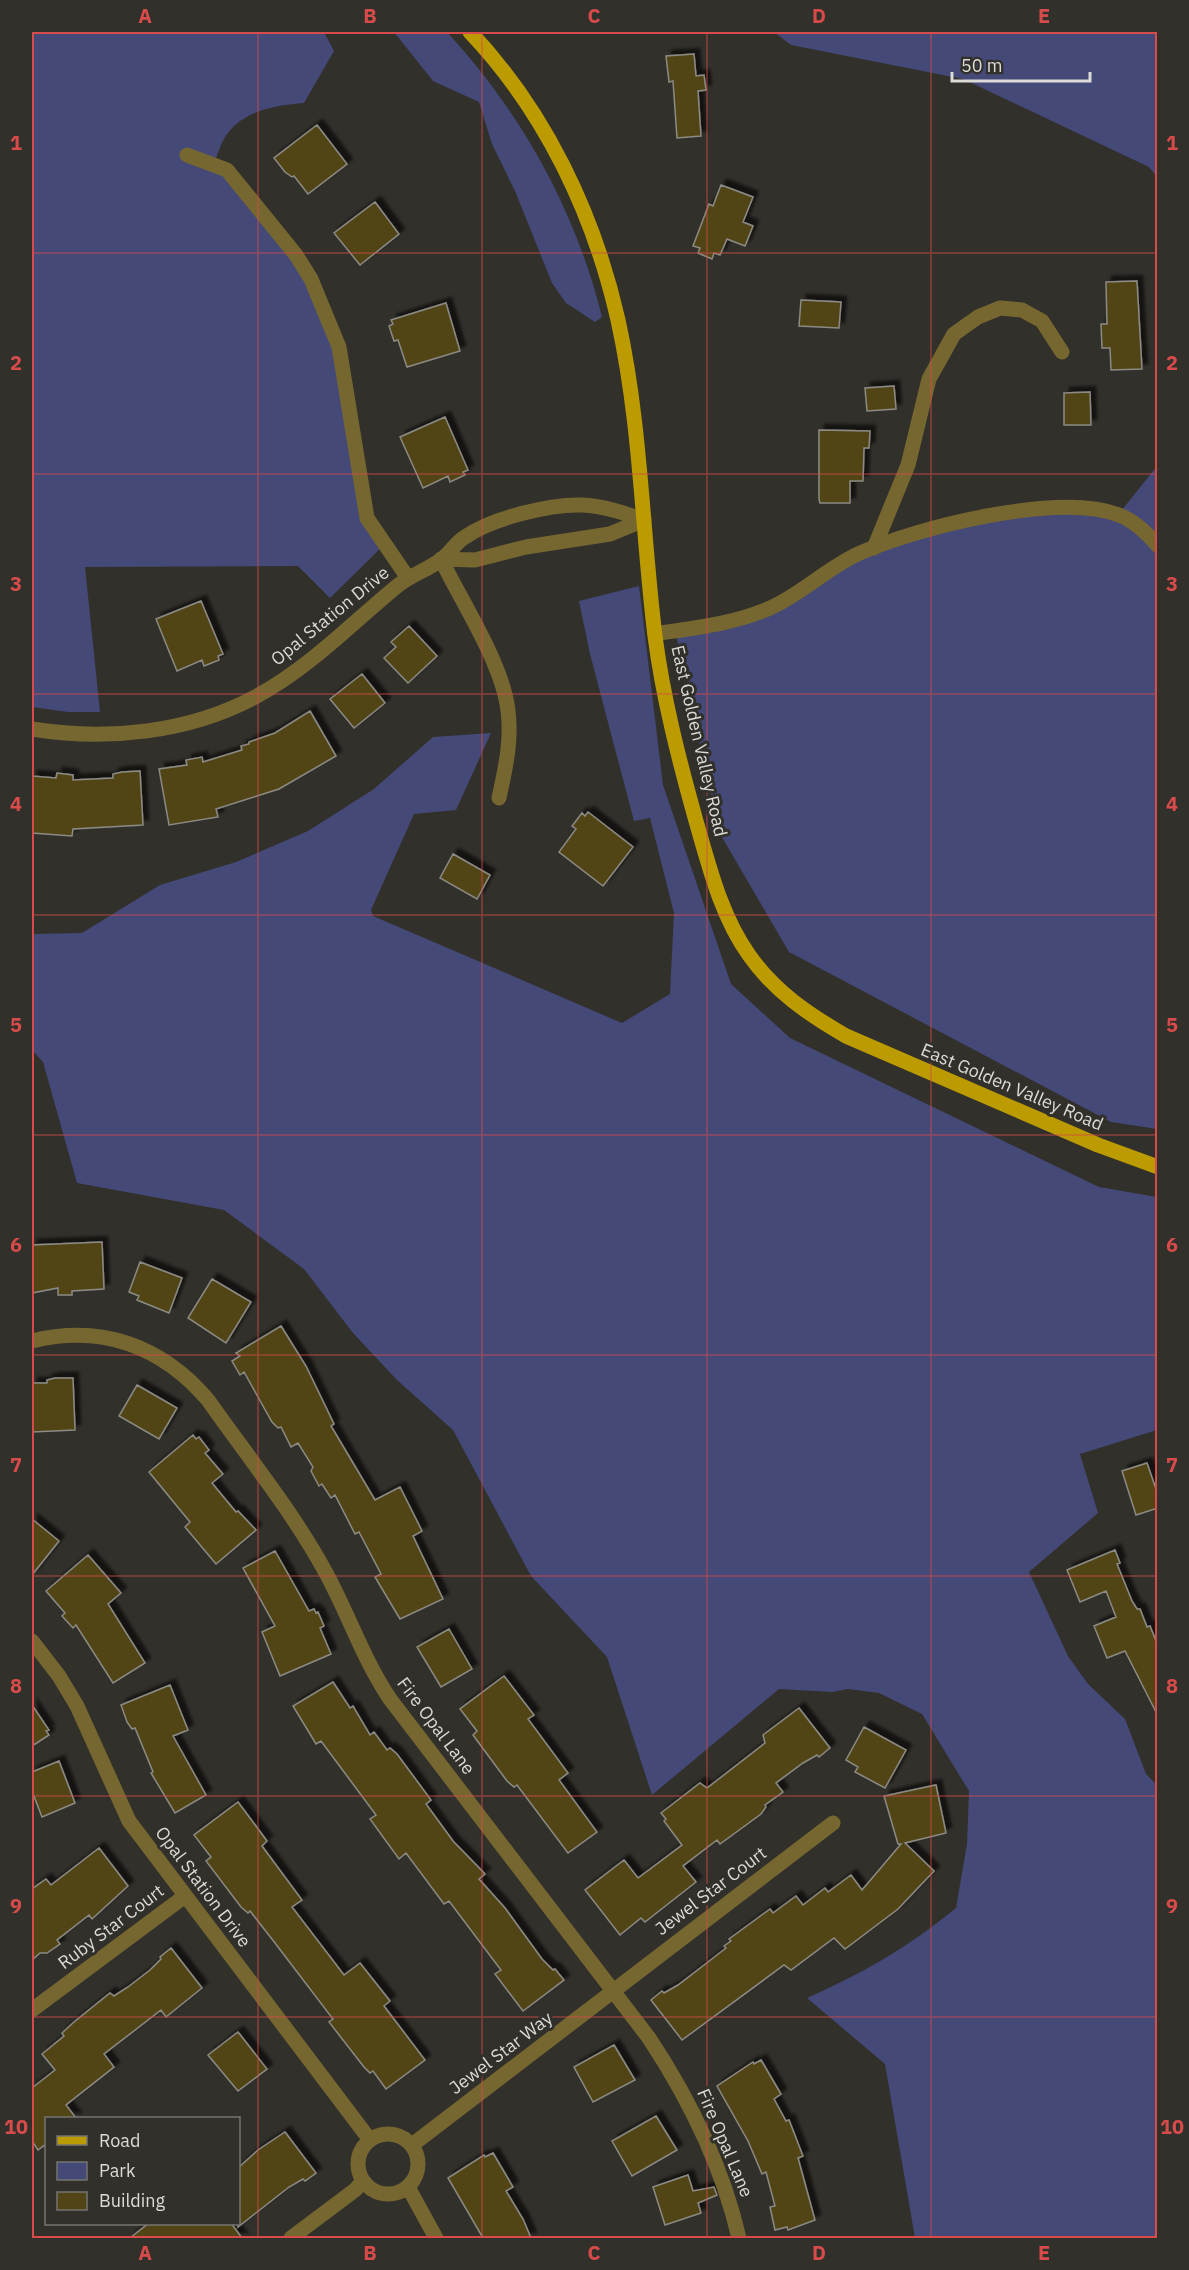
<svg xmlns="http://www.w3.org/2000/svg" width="1189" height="2270" viewBox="0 0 1189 2270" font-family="'IBM Plex Sans',sans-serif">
<defs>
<filter id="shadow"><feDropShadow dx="5.5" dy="-5.5" stdDeviation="1.5" flood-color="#0009"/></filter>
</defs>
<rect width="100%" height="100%" fill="#32302b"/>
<path fill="#444977" d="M32,32H324L334,51L304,103C278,105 245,110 228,133C221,141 218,154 214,163L296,255L329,319L362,499L384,545L330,598L298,566L85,567L100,712H68L32,707Z
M394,32H447C521,112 576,211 602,317L595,322L566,303L552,283L515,191L492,144L479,102L433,81Z
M774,32H1157V177L1149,167L963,79L791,45Z
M1157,466V1129L1111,1122L789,952L719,832L675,630L772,608L893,540L1044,509L1118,515Z
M639,586L663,785L731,984L790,1038L1099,1187L1157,1197V1430L1080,1454L1098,1513L1029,1572L1068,1656L1088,1684L1125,1719L1146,1774L1157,1785V2238H915L885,2064L807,1998C865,1972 907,1948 956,1908L967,1844L969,1791L922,1714L879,1693L848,1689L832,1692L779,1689L652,1795L607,1657L531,1576L453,1430L397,1380L353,1333L304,1269L224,1210L77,1183L43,1062L32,1050V934L82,933L160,885L236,862L308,831L374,789L433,737L491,733L456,810L414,814L371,910L373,916L622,1023L670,994L674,913L650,818L634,821L590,654L579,601Z"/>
<path fill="#514517" stroke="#8c8a84" stroke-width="1.5" filter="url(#shadow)" d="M694,54L696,76L704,75L706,90L698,91L701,136L677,138L673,81L669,82L666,56Z
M317,125L347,164L308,194L294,176L292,177L285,172L274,158Z
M721,185L753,197L743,222L753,226L745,246L727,239L720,255L714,253L712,259L698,253L700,248L693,246L709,204L713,206Z
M375,202L399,234L360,265L334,233Z
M1137,281L1142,369L1111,370L1110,348H1102L1101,324H1107L1106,282Z
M801,300L841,302L839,328L799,326Z
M446,303L460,351L407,367L398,340L394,341L389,326L393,324L391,320Z
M894,386L896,409L867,411L865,388Z
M1090,392L1091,425H1064V393Z
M445,417L468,470L463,472L465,475L450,482L448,476L423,488L400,437Z
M819,430L870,431L869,448H864L863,481H850V503H820L819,499Z
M201,601L223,654L218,656L219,660L204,666L202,660L177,671L156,619Z
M409,626L437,656L408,683L384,658L396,647L391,642Z
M362,674L385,703L354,728L330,699Z
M310,711L336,756L279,789L216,809L218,817L169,825L159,769L187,765L186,760L202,757L203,762L242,750L241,746L249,744V742L275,733Z
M140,771L143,825L73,829L72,836L32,833V776L56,778L57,773L73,775V780L113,778V774L122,772Z
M588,812L633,847L603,886L559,852L576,829L572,826L582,813L585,816Z
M453,854L490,875L477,899L440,878Z
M102,1242L104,1289L72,1291V1295H58V1288L32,1293V1245Z
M140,1262L182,1278L169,1313L137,1300L139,1296L129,1292Z
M212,1279L251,1302L226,1343L188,1318Z
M281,1326L306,1366L334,1424L331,1426L375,1500L400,1487L422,1531L413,1536L443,1599L400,1619L375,1577L381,1574L359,1532L355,1534L335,1495L331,1498L322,1484L319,1486L311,1471L313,1467L298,1443L291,1447L281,1427L278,1428L272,1422L244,1372L240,1375L232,1361L240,1356L236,1353Z
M55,1378H73L75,1430L32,1432V1383H47V1380Z
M137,1385L177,1408L159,1439L119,1416Z
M193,1435L196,1439L199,1437L209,1450L205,1453L223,1474L212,1483L236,1512L238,1511L256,1530L216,1564L185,1527L190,1522L149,1472Z
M1147,1463L1158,1495V1508L1136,1515L1122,1471Z
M32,1519L59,1541L32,1575Z
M1115,1550L1120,1563L1117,1564L1132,1601L1137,1609H1140L1147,1627L1150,1626L1158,1646V1716L1125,1651L1107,1658L1094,1626L1116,1617L1106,1591L1080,1602L1067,1570Z
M275,1551L309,1611L314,1609L316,1613L318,1612L324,1626L320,1628L331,1654L280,1676L262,1632L275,1626L243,1568Z
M88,1555L121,1593L108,1604L145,1663L113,1683L76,1625L73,1628L62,1616L65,1613L46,1591Z
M449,1629L472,1669L441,1687L417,1647Z
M504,1676L534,1715L528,1719L568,1773L559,1780L597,1832L568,1853L517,1785L514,1787L507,1781L473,1735L477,1731L460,1709Z
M333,1682L350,1708L353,1706L370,1735L374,1732L387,1750L390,1748L397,1754L431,1800L426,1804L453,1841L485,1874L479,1879L505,1908L542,1959L553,1970L555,1969L564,1980L523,2011L495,1974L501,1970L449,1901L444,1904L406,1853L399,1859L370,1819L376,1815L321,1741L316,1744L293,1706Z
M170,1685L188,1730L173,1736L206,1795L175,1813L151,1773L153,1772L135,1728L132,1729L127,1722L121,1705Z
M32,1705L49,1730L46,1731L49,1735L32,1746Z
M799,1708L830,1748L819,1757L817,1755L803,1763L776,1783L783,1792L765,1805L766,1807L761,1814L720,1844L717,1840L683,1866L696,1882L645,1922L641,1918L620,1935L585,1890L624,1860L638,1878L682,1845L664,1821L666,1819L661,1813L700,1783L707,1788L765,1743L763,1735Z
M864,1727L906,1750L885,1788L855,1772L858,1767L846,1760Z
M59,1761L75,1803L42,1817L32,1791V1772Z
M936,1785L946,1833L905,1843L934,1871L898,1909L845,1949L834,1938L791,1970L784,1965L682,2040L651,2000L662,1991L664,1993L678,1985L708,1962L726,1948L724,1946L731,1941L729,1939L744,1928L770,1909L773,1913L796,1896L803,1905L825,1888L828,1892L851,1875L862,1890L901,1844H898L884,1796Z
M238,1802L267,1841L262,1846L302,1900L292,1907L344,1975L360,1963L390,2001L384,2006L425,2060L386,2089L373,2071L370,2073L364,2067L329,2022L333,2019L275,1943L250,1911L248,1913L241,1907L206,1861L211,1857L194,1835Z
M99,1848L128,1886L92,1919L89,1915L57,1940L60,1944L47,1953H40L32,1960V1889L46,1879L51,1885Z
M171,1948L202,1988L166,2017L161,2010L104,2054L114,2067L66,2105L76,2118H46V2144L38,2150L32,2141V2088L55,2070L42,2054L64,2036L62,2033L74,2022L110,1993L114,1996L128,1987L150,1970L161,1959L160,1957Z
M238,2032L267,2069L238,2091L208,2055Z
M614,2045L635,2080L593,2102L574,2067Z
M761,2060L781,2094L774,2099L786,2121L789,2120L803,2156L798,2158L815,2220L788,2230L787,2227L775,2230L770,2207L775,2206L766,2172L762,2174L748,2141L717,2086L753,2062L754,2064Z
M656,2116L677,2150L632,2176L612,2141Z
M285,2132L316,2173L305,2181L303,2179L289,2187L238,2227V2168L258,2150Z
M493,2153L513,2187L506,2191L523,2219L531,2238H483L448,2178L484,2155L485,2157Z
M688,2175L693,2191L714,2187L717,2195L698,2203L701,2213L665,2225L653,2187Z
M149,2223H231L242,2238H130Z"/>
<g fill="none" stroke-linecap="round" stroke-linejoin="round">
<path stroke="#766731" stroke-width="15" d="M187,155L227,170L296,255L311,279L339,347L367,518L408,578
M874,548L908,465L929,379L954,334L978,317L1000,308L1022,310L1042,321L1062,352
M441,559C462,603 503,664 508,711C512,741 505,770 499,798
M441,559L475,560L526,547L610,534L644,520
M655,634C693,628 734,624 770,608C802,594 828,567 860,553C919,527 1058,492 1119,515C1135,521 1147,533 1158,546
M32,729C107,741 189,733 257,696C310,667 350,625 396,587C410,575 428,570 442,559C451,552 456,542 465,537C492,518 550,504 582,505C604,506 624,513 644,520
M32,1341C102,1324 162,1346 208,1400C248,1457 293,1512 326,1573C349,1615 363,1659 390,1699L649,2038C690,2100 722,2165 739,2238
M32,1641L59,1676L77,1706L129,1821L370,2140
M32,2010L185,1896
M358 2164a30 30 0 1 1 60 0a30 30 0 1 1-60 0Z
M412,2145L833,1823
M408,2187L436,2238
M291,2238L355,2190L363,2181"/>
<path stroke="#bb9b00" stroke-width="15" d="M470,32C545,111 594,214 618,320C641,424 642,531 655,636C663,698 679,760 696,821C709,866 721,916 749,955C774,991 808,1014 846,1036L1098,1145L1158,1167"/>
</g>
<path fill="none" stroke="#d74c4b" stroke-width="1.5" stroke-opacity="0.55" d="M258,32V2238M482,32V2238M707,32V2238M931,32V2238M32,253H1158M32,474H1158M32,694H1158M32,915H1158M32,1135H1158M32,1355H1158M32,1576H1158M32,1796H1158M32,2017H1158"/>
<g text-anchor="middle" stroke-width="6" stroke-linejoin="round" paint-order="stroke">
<g font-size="18" fill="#dcdbd8" stroke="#32302b">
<text transform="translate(330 616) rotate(-39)" y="6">Opal Station Drive</text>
<text transform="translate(699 741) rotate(77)" y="6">East Golden Valley Road</text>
<text transform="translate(1012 1087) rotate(23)" y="6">East Golden Valley Road</text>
<text transform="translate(436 1726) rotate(53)" y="6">Fire Opal Lane</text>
<text transform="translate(203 1887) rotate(53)" y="6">Opal Station Drive</text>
<text transform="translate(711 1891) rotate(-37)" y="6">Jewel Star Court</text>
<text transform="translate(111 1927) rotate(-37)" y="6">Ruby Star Court</text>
<text transform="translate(501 2053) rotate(-37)" y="6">Jewel Star Way</text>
<text transform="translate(725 2143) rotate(67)" y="6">Fire Opal Lane</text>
</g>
</g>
<rect width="1189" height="2270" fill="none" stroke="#32302b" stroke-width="66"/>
<rect x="45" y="2117" width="195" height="108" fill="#32302b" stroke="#767470" stroke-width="1.5"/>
<rect x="57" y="2136" width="30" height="9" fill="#bb9b00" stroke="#767470" stroke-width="1.5"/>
<text x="99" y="2147" font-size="18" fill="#dcdbd8">Road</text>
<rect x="57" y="2162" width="30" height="18" fill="#444977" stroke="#767470" stroke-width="1.5"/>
<text x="99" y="2177" font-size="18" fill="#dcdbd8">Park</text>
<rect x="57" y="2192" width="30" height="18" fill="#514517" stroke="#767470" stroke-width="1.5"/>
<text x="99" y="2207" font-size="18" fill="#dcdbd8">Building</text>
<path d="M952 72v9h138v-9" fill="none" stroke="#dcdbd8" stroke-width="3"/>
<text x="961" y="72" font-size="18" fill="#dcdbd8" stroke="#32302b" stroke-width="4.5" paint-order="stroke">50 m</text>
<rect x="33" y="33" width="1123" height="2204" fill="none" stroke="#d74c4b" stroke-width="2"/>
<g font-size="20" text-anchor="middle" font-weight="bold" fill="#d74c4b">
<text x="145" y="23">A</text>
<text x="370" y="23">B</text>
<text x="594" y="23">C</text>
<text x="819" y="23">D</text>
<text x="1044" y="23">E</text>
<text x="16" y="150">1</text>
<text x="1172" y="150">1</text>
<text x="16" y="370">2</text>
<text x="1172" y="370">2</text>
<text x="16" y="591">3</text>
<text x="1172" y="591">3</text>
<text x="16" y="811">4</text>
<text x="1172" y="811">4</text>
<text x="16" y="1032">5</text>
<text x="1172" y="1032">5</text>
<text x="16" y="1252">6</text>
<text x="1172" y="1252">6</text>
<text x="16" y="1472">7</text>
<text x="1172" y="1472">7</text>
<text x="16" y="1693">8</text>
<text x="1172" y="1693">8</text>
<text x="16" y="1913">9</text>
<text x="1172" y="1913">9</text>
<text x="16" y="2134">10</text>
<text x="1172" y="2134">10</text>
<text x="145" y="2260">A</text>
<text x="370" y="2260">B</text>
<text x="594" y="2260">C</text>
<text x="819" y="2260">D</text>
<text x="1044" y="2260">E</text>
</g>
</svg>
